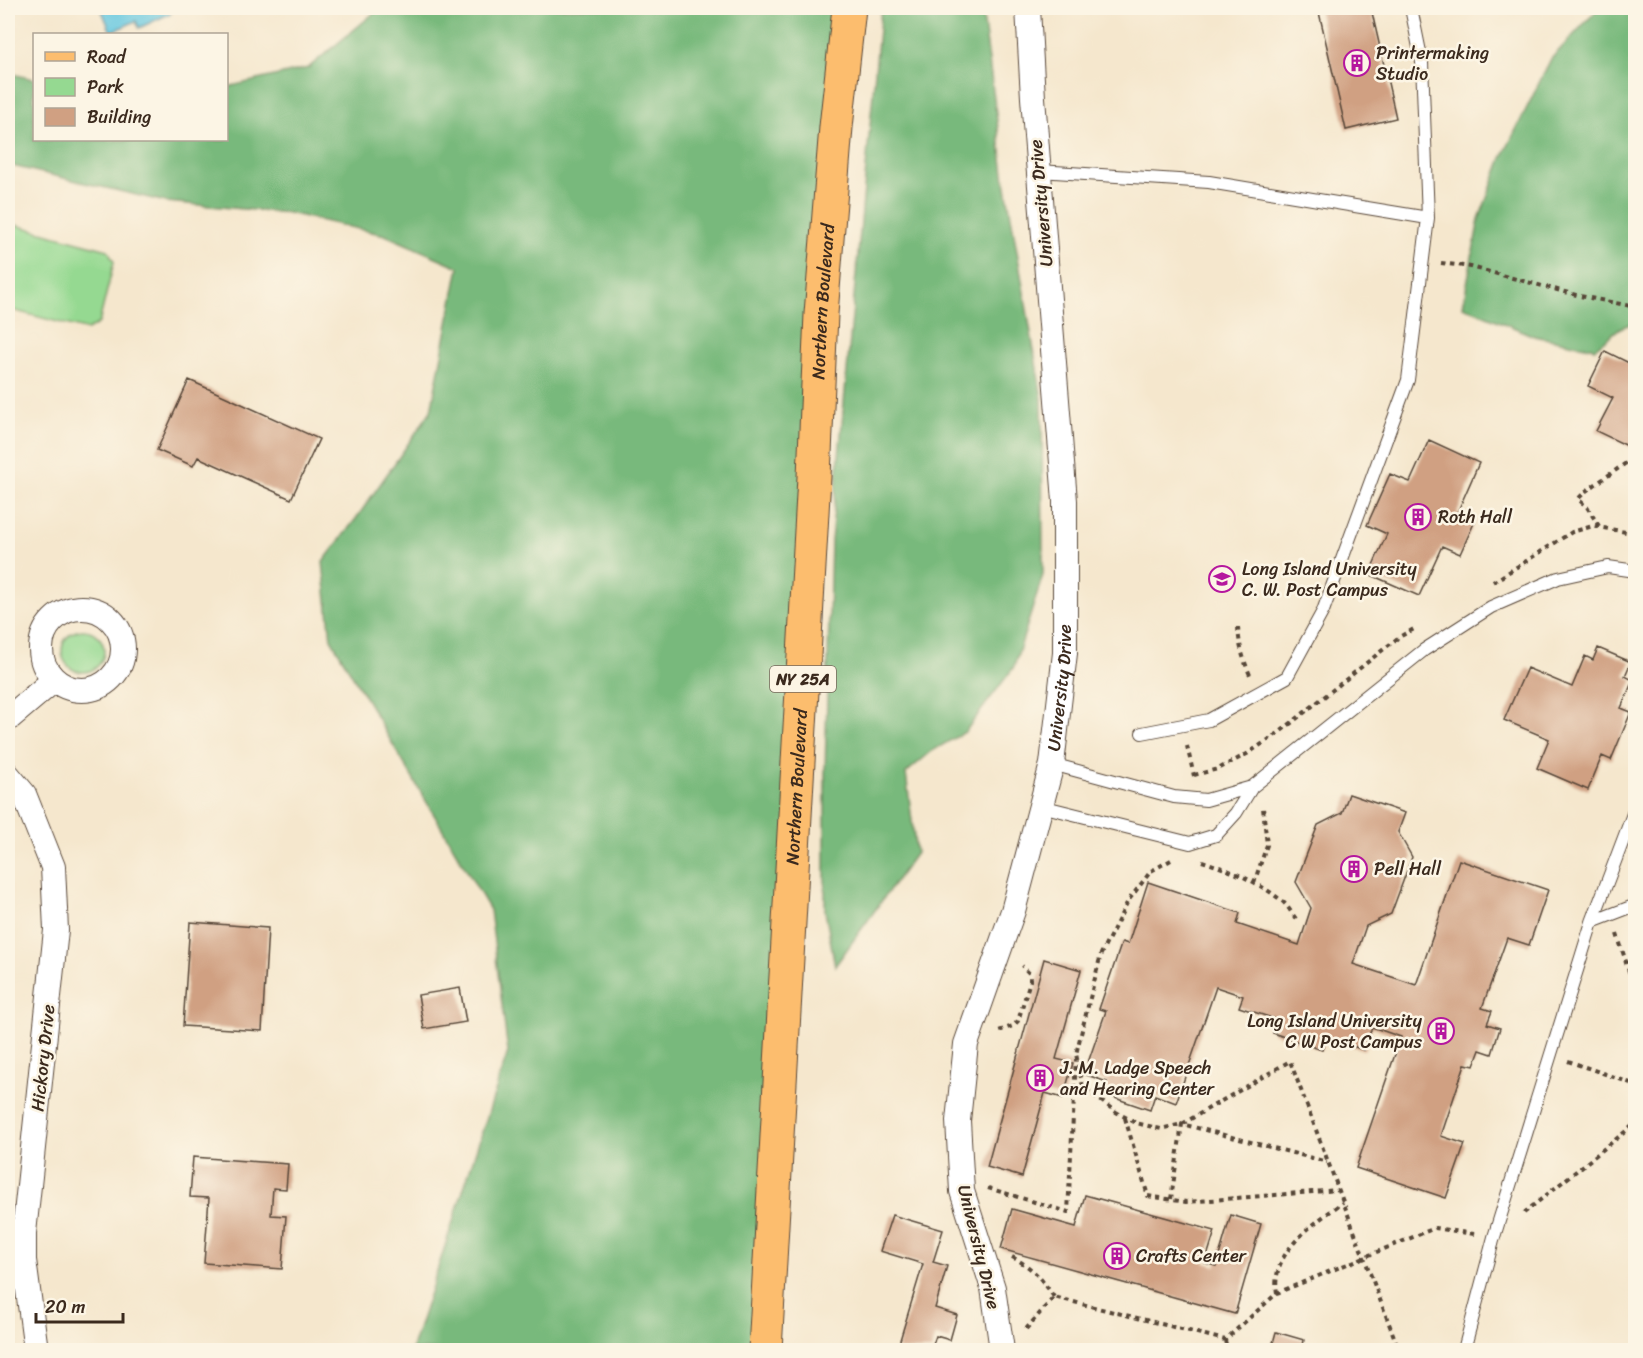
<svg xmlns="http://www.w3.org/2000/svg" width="1643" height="1358" viewBox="0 0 1643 1358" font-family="Sriracha,sans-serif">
<rect width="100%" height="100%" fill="#fcf5e5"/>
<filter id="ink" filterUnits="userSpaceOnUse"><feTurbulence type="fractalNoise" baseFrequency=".0167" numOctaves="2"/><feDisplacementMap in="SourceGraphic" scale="12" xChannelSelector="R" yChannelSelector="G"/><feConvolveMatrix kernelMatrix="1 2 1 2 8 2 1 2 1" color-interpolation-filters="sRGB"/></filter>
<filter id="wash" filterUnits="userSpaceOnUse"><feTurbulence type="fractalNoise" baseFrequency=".008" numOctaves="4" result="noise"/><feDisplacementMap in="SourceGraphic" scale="24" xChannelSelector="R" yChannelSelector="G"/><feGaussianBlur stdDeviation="1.35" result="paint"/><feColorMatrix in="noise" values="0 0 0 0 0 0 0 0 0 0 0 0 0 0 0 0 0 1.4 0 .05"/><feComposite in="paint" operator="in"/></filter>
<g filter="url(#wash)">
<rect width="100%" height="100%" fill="#f5e7cd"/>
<path fill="#95d991" stroke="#688258" stroke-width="1.5" d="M8,223L108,250L114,262L99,323L88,330L8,309Z
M62 651a21 21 0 1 1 42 0a21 21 0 1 1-42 0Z"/>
<path fill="#78b97b" stroke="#5a724c" stroke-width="1.5" d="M380,8H849L765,1350H412L413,1345L508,1052L490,910L331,639L323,562L358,516L431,411L459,267L385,235L288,213L166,202L8,165V73L34,79V140H226L227,87L308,68Z
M881,8H982L1005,181L1042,398L1043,575L1014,667L965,732L932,751L906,773L916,853L835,966L825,911V774L831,541Z
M1599,8H1635L1636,322L1620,328L1595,348L1534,336L1463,306L1479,219L1502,158L1551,59Z"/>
<path fill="#63c7e0" stroke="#4f787f" stroke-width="1.5" d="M104,8H169L171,13L139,28L136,21L111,32L102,11Z"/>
<g id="blocks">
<path fill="#d0a082" d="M1318,8H1371L1396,118L1346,130Z
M1636,350V450L1596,431L1613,398L1588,386L1605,351L1629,363Z
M189,380L319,439L291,499L198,457L193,466L157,450Z
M1429,440L1479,463L1457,513L1475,521L1460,554L1442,546L1419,596L1369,574L1387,534L1367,525L1390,474L1410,482Z
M1598,648L1631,662L1625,676L1633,680L1621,708L1631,712L1611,760L1602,756L1588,790L1537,768L1549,739L1504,720L1527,668L1572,687L1585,656L1593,660Z
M1349,794L1405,813L1398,832L1412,857L1391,914L1366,926L1353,964L1416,985L1459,860L1548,890L1529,945L1507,938L1482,1008L1492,1011L1487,1024L1500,1028L1492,1054L1480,1050L1474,1066L1465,1064L1441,1136L1465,1144L1446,1198L1356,1168L1401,1037L1372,1027L1364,1050L1326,1037L1322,1050L1273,1033L1278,1020L1239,1007L1243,996L1216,987L1176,1103L1155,1095L1150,1110L1103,1094L1107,1082L1084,1074L1106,1011L1099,1009L1122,942L1128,944L1148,882L1240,913L1237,924L1299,945L1311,908L1296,882L1318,825L1342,813Z
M190,922L268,928L262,1031L183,1026Z
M1044,959L1081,970L1056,1059L1073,1063L1063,1098L1045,1093L1022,1177L987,1167Z
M460,988L466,1022L424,1029L418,995Z
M193,1157L288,1164L286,1189L273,1188L271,1215L286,1216L282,1269L204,1263L209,1198L190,1197Z
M1085,1195L1215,1231L1205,1263L1216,1266L1231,1215L1261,1224L1235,1314L1001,1249L1012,1209L1076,1227Z
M892,1215L943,1230L933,1262L947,1266L935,1308L957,1315L950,1340L936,1336L931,1350H897L923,1264L880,1251Z
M1276,1332L1304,1340L1302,1350H1271Z"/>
</g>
</g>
<g filter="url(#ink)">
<use href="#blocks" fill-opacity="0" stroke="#574638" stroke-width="1.5"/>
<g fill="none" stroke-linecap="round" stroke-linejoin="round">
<defs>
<path id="lane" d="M1039,171L1209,182L1428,218
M1142,733L1209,720L1287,677L1323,611L1408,380L1428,218L1422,62L1411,8
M1052,764L1174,797L1206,800L1252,787L1424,650L1491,607L1558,578L1608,567L1636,571
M1041,806L1190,843L1216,835L1236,813L1252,787
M1592,922L1636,905
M1464,1350L1494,1237L1592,922L1636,806"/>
<g id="street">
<circle cx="82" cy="649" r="41"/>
<path d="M8,719L54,680"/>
<path d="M8,775L24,794L53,867L56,930L24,1233V1260L36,1350"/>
<path id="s1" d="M1002,1350L993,1288L962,1191L958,1121L966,1044L1013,911L1052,764L1065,653V501L1033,98L1028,8"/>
</g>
<g id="primary">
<path id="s2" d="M765,1350L814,477L821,314L836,127L849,8"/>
</g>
</defs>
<use href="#lane" stroke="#574638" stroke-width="14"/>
<use href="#street" stroke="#574638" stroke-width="26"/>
<use href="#primary" stroke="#574638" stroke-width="35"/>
<path stroke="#574638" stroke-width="4" stroke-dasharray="4.5 4.5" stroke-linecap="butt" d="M1441,263L1471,267L1580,296L1636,307
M1599,526L1587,507L1578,499L1586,491L1636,456
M1493,582L1572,532L1593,526L1626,532L1636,531
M1238,627C1239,645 1243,659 1250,675
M1187,746L1194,776
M1194,775L1218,769L1247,754L1280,732L1399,637L1414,629
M1171,860L1151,871L1128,901L1101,954L1076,1054L1083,1087L1116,1112L1136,1123L1161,1129L1182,1124L1290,1061L1399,1350
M1202,861C1230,870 1259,882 1282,901C1288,906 1292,914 1297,920
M1254,883L1267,845L1263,808
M1617,934L1636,993
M999,1031L1013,1026L1018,1021L1030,981V974L1022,966
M1568,1061L1636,1085
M1125,1118L1148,1196L1186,1202L1338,1190
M988,1188L1068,1212L1076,1059
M1171,1199L1182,1124L1327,1162
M1524,1213L1636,1123
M1012,1257C1032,1267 1042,1279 1054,1297
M1277,1293C1270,1251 1314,1224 1343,1202
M1026,1329L1054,1297L1225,1340L1277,1293L1435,1228L1474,1234
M1225,1340L1227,1350"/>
<use href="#lane" stroke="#fff" stroke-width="12"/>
<use href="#street" stroke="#fff" stroke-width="24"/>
<use href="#primary" stroke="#fcbd6e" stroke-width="33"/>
</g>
</g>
<defs>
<symbol id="building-ring" viewBox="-11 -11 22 22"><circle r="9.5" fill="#fcf5e5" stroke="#b5179e" stroke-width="1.5"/><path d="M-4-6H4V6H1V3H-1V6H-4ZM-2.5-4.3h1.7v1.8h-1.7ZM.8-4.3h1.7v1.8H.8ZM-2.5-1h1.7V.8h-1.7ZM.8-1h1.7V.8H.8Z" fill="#b5179e"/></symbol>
<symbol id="university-ring" viewBox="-11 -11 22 22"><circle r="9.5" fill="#fcf5e5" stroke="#b5179e" stroke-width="1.5"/><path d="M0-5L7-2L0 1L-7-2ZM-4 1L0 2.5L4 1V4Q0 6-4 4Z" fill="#b5179e"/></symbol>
</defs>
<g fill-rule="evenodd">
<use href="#building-ring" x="1342" y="48" width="30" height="30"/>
<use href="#building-ring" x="1403" y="502" width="30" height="30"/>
<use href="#university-ring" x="1207" y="564" width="30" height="30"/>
<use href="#building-ring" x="1339" y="854" width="30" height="30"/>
<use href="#building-ring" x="1426" y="1016" width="30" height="30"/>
<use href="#building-ring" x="1025" y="1063" width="30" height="30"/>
<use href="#building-ring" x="1102" y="1241" width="30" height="30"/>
</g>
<g text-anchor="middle" stroke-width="5" stroke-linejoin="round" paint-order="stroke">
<rect fill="#fcf5e5" stroke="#75675a" stroke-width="1.5" x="770" y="666" width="66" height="26" rx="4.5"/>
<g font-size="16" font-weight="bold" fill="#3b2a1e">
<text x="803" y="685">NY 25A</text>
</g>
<g font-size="18" fill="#3b2a1e" stroke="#fcf5e5" text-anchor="start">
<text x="1376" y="59">Printermaking<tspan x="1376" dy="21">Studio</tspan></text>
<text x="1438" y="523">Roth Hall</text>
<text x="1242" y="575">Long Island University<tspan x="1242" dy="21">C. W. Post Campus</tspan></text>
<text x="1374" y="875">Pell Hall</text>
<text x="1422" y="1027" text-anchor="end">Long Island University<tspan x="1422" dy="21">C W Post Campus</tspan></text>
<text x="1060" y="1074">J. M. Ladge Speech<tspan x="1060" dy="21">and Hearing Center</tspan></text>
<text x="1136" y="1262">Crafts Center</text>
</g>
<g font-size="18" fill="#3b2a1e" stroke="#fcf5e5">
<text transform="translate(1041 203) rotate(-95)" y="6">University Drive</text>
<text dy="6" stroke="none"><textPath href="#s2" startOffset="1050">Northern Boulevard</textPath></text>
<text dy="6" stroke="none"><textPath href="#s1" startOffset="682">University Drive</textPath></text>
<text dy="6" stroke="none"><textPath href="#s2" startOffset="564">Northern Boulevard</textPath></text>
<text transform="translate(43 1058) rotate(-84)" y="6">Hickory Drive</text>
<text transform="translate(979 1247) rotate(76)" y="6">University Drive</text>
</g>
</g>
<rect width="1643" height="1358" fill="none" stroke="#fcf5e5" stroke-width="30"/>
<rect x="33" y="33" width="195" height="108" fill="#fcf5e5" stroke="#afa495" stroke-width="1.5"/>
<rect x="45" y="52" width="30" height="9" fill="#fcbd6e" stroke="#afa495" stroke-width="1.5"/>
<text x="87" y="63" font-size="18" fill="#3b2a1e">Road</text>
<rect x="45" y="78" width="30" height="18" fill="#95d991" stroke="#afa495" stroke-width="1.5"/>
<text x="87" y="93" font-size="18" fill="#3b2a1e">Park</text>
<rect x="45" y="108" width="30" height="18" fill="#d0a082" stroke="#afa495" stroke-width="1.5"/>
<text x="87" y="123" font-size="18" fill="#3b2a1e">Building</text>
<path d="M36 1313v9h87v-9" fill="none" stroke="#3b2a1e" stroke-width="3"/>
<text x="45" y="1313" font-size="18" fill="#3b2a1e" stroke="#fcf5e5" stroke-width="4.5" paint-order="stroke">20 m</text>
</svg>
